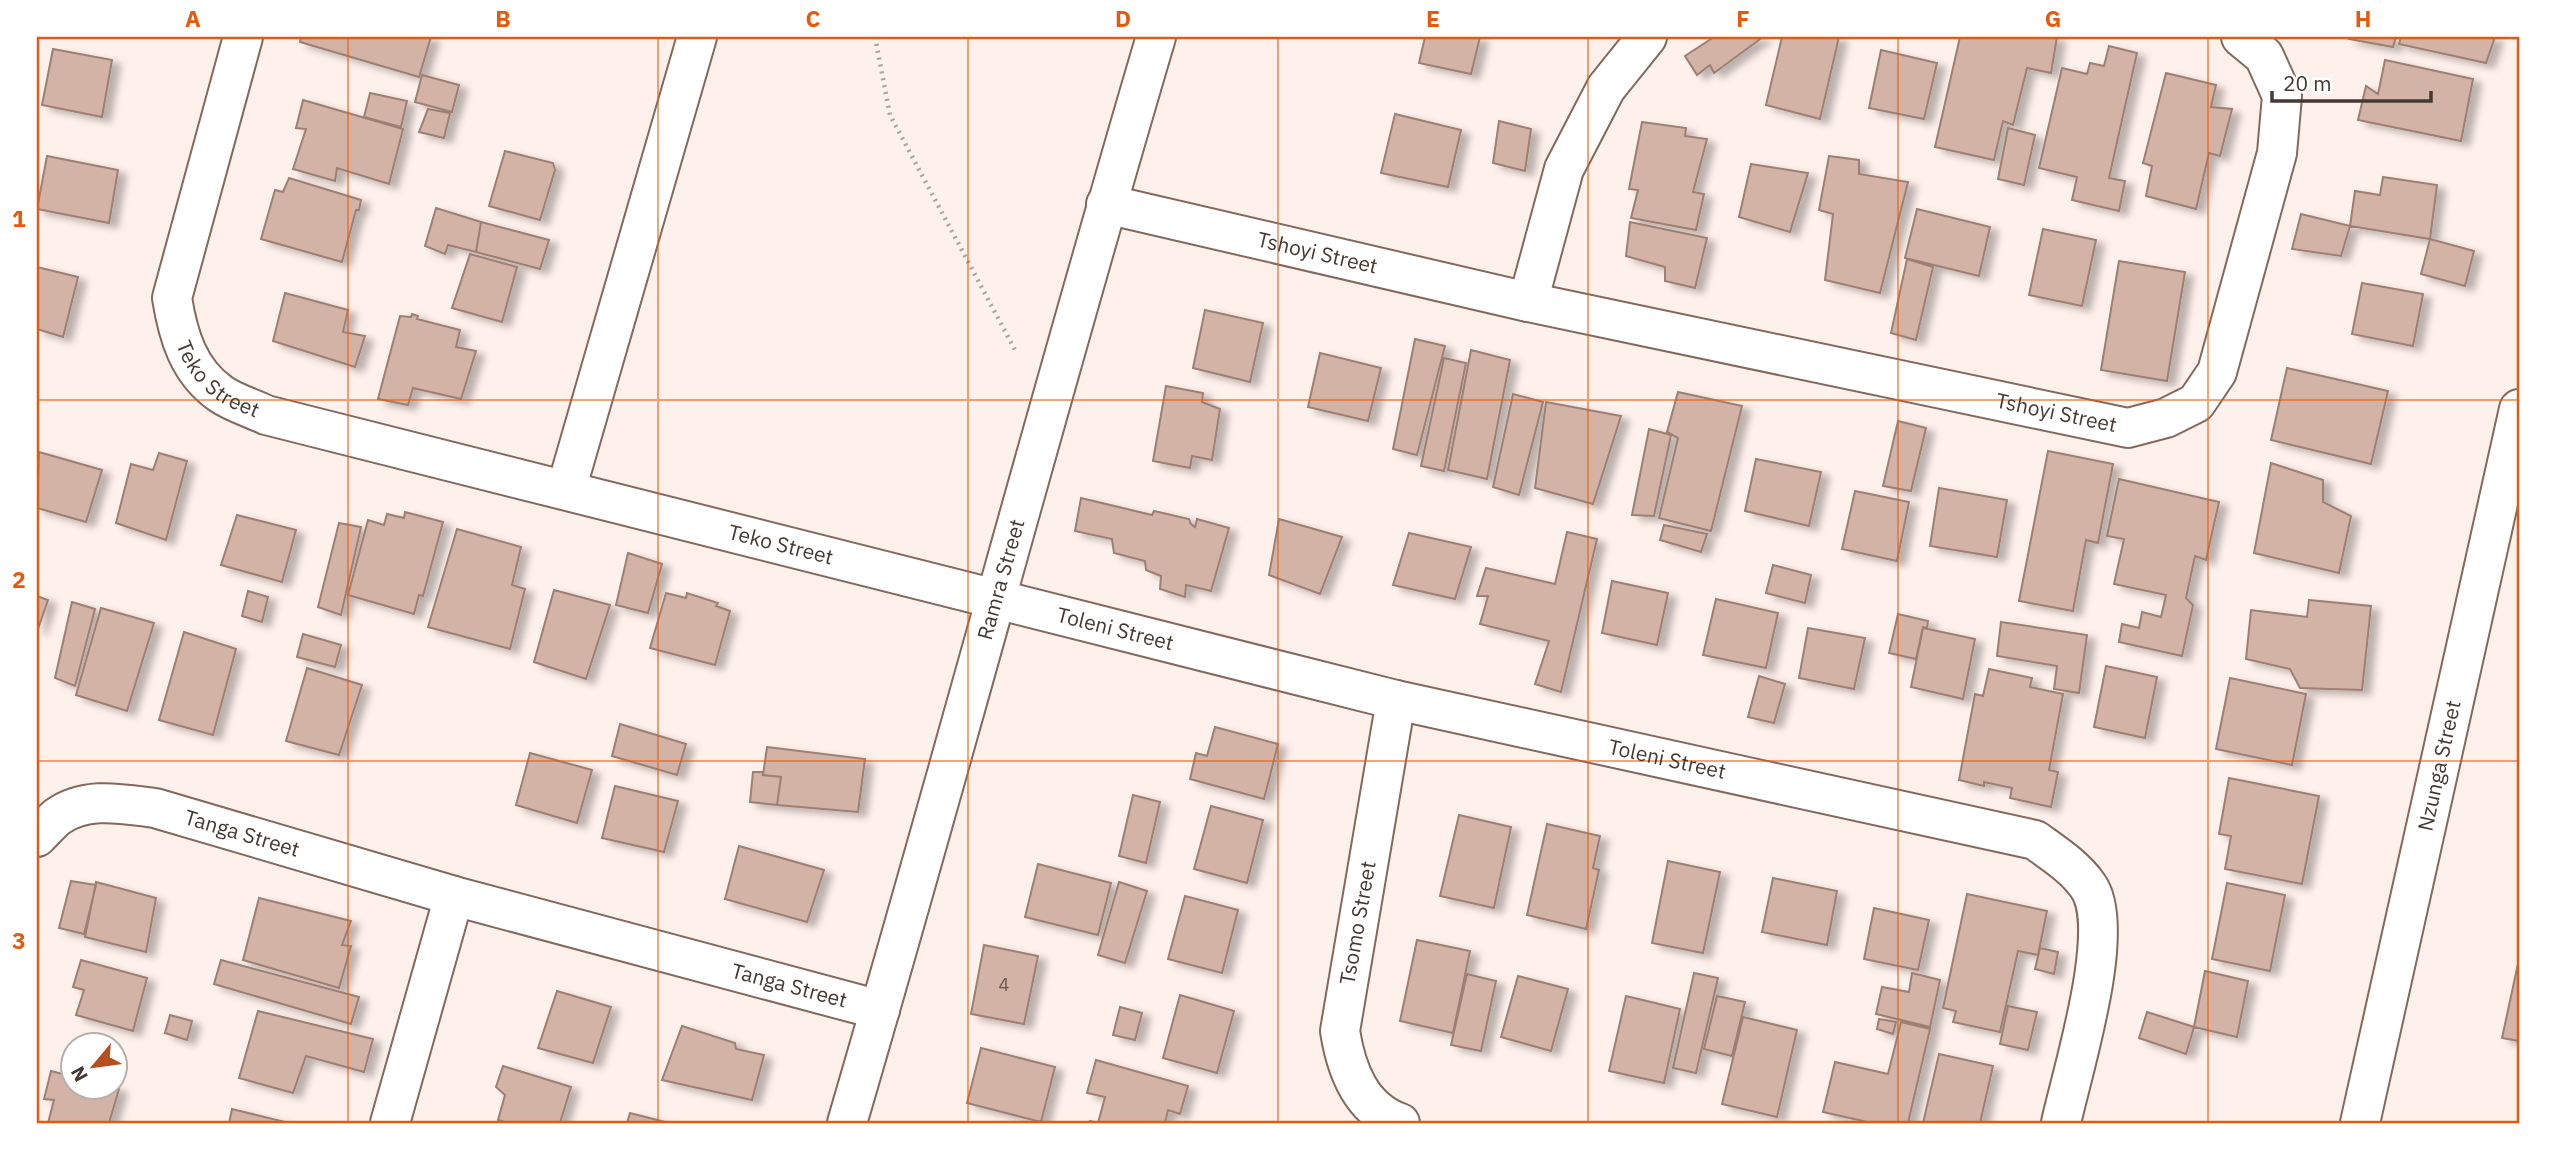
<svg xmlns="http://www.w3.org/2000/svg" width="2556" height="1160" viewBox="0 0 2556 1160" font-family="'IBM Plex Sans',sans-serif">
<defs>
<filter id="shadow"><feDropShadow dx="8" dy="4.5" stdDeviation="3.5" flood-color="#0004"/></filter>
</defs>
<rect width="100%" height="100%" fill="#fef0eb"/>
<path fill="#d3b3a6" stroke="#9d7f73" stroke-width="2" filter="url(#shadow)" d="M301,37H431L419,77L300,42Z
M1425,37H1480L1471,74L1419,63Z
M1714,37H1763L1714,73L1710,65L1697,75L1685,56Z
M1782,37H1839L1820,119L1766,105Z
M1960,37H2057L2051,73L2027,68L2013,125L2003,121L1994,160L1935,147Z
M2350,37H2396L2393,47L2349,39Z
M2401,37H2495L2486,63L2399,44Z
M2109,46L2137,53L2109,178L2125,181L2119,211L2072,200L2077,177L2039,168L2062,68L2087,74L2090,63L2104,66Z
M53,49L112,60L102,117L42,105Z
M1881,50L1937,63L1924,119L1869,108Z
M2385,60L2473,79L2461,141L2358,120L2366,86L2378,94Z
M2166,73L2216,85L2211,107L2232,109L2220,156L2209,153L2196,209L2146,196L2152,166L2143,163Z
M422,75L459,85L452,112L415,102Z
M370,93L407,101L401,127L364,117Z
M303,100L403,129L389,184L337,168L335,181L293,169L306,129L296,128Z
M428,109L450,113L444,138L419,132Z
M1395,114L1461,130L1448,187L1381,173Z
M1499,121L1531,129L1525,171L1493,163Z
M1642,122L1686,128L1685,136L1707,139L1693,192L1704,194L1696,230L1631,218L1638,190L1629,189Z
M2008,128L2035,135L2024,185L1998,179Z
M505,151L553,163L555,170L540,220L489,206Z
M47,156L118,170L109,223L37,209Z
M1829,156L1859,160V174L1908,182L1880,293L1825,280L1833,214L1819,210Z
M1751,164L1808,173L1790,232L1739,217Z
M2383,177L2437,185L2430,239L2350,226L2355,191L2380,195Z
M289,178L361,200L359,210H356L342,262L261,239L275,190L283,192Z
M436,208L481,222L476,252L448,245L445,254L425,246Z
M1917,209L1990,227L1979,276L1905,258Z
M2301,214L2350,226L2341,256L2292,249Z
M481,222L549,240L540,269L476,252Z
M1630,222L1707,238L1695,288L1665,281V267L1626,256Z
M2043,229L2096,240L2082,306L2029,295Z
M2430,239L2474,251L2465,286L2421,274Z
M470,254L517,267L502,322L452,308Z
M1907,259L1933,267L1916,340L1891,333Z
M2119,261L2185,272L2167,381L2101,370Z
M37,267L78,277L63,337L37,329Z
M2362,283L2423,294L2413,346L2352,334Z
M285,293L348,310L343,332L365,336L355,367L273,341Z
M1205,310L1263,323L1250,382L1193,368Z
M412,314L418,316L417,319L460,330L456,347L476,351L461,399L413,388L408,405L378,399L400,316L411,317Z
M1415,339L1445,346L1417,455L1393,449Z
M1471,350L1510,360L1487,479L1448,470Z
M1320,353L1381,368L1368,421L1308,407Z
M1444,358L1466,363L1444,471L1421,466Z
M2287,368L2388,391L2371,464L2271,440Z
M1166,386L1203,393L1202,402L1220,409L1212,460L1192,456L1190,468L1153,461Z
M1678,392L1742,406L1711,531L1659,518L1678,438L1667,432Z
M1513,394L1543,402L1519,495L1493,487Z
M1546,402L1621,416L1593,504L1535,488Z
M1898,421L1926,428L1911,491L1883,486Z
M1649,429L1671,435L1654,516L1632,515Z
M2048,451L2113,464L2098,543L2086,540L2073,611L2019,601Z
M39,452L102,470L86,522L37,508Z
M159,453L187,461L166,540L116,523L131,464L153,470Z
M1756,459L1821,472L1809,526L1745,511Z
M2271,463L2323,480V502L2351,516L2339,573L2254,553Z
M2119,479L2219,502L2206,560L2195,556L2186,598L2193,605L2182,656L2119,642L2122,624L2139,628L2142,612L2161,617L2166,595L2114,584L2124,539L2107,536Z
M1939,488L2007,500L1997,557L1930,546Z
M1855,491L1909,502L1897,561L1842,549Z
M1081,498L1152,515L1154,511L1189,519L1191,524L1195,527L1197,519L1229,528L1211,591L1186,585L1185,597L1160,589L1161,576L1146,570L1145,561L1114,553L1112,539L1075,531Z
M405,512L443,522L423,596L419,595L414,614L348,595L368,520L384,525L387,514L404,518Z
M237,515L296,530L282,582L221,565Z
M1279,519L1342,537L1320,594L1269,575Z
M339,523L361,527L341,615L318,607Z
M1664,525L1707,534L1701,552L1660,540Z
M457,529L521,547L512,585L525,589L510,649L428,627Z
M1567,532L1597,539L1561,692L1535,684L1549,641L1480,624L1488,596H1477L1486,568L1555,584Z
M1409,533L1471,547L1455,599L1393,585Z
M628,553L662,564L648,613L616,605Z
M1773,565L1811,575L1805,603L1766,593Z
M1612,581L1668,593L1657,645L1602,633Z
M554,590L610,605L586,679L534,662Z
M248,591L268,597L262,622L242,616Z
M666,593L686,598L687,593L718,603L716,606L730,611L715,665L650,648Z
M37,596L48,600L37,632Z
M1716,599L1778,613L1766,668L1703,655Z
M2309,600L2371,606L2362,690L2300,688L2290,669L2246,659L2251,610L2307,617Z
M72,602L95,609L75,686L55,678Z
M101,608L154,623L127,711L76,695Z
M1898,614L1928,621L1927,628L1923,627L1916,659L1889,653Z
M2001,622L2087,635L2079,693L2054,689L2057,666L1997,656Z
M1808,628L1865,638L1854,689L1799,678Z
M1923,628L1975,639L1963,699L1911,687Z
M184,632L236,649L213,735L159,720Z
M303,634L341,645L335,667L297,657Z
M2106,666L2157,677L2145,738L2094,727Z
M307,668L362,685L339,755L286,741Z
M1989,669L2032,678L2030,687L2063,694L2049,770L2058,772L2051,807L2010,798L2012,788L1984,782V786L1959,780L1975,694L1983,696Z
M1759,676L1785,684L1774,723L1748,717Z
M2230,678L2306,694L2292,765L2216,749Z
M620,724L686,744L677,775L612,756Z
M1215,727L1278,744L1264,799L1190,779L1196,753L1207,756Z
M767,747L865,759L858,812L777,805L781,777L763,775Z
M530,753L592,770L577,823L516,805Z
M753,772H763V775L781,777L777,805L750,802Z
M2229,778L2319,796L2302,884L2225,869L2231,836L2219,834Z
M615,786L678,801L664,852L602,838Z
M1133,795L1160,802L1146,863L1119,856Z
M1211,806L1263,820L1247,883L1194,869Z
M1459,815L1511,827L1494,908L1440,896Z
M1547,824L1600,836L1593,868L1599,870L1586,929L1527,915Z
M739,846L824,870L807,922L725,899Z
M1668,861L1720,872L1703,953L1652,943Z
M1038,864L1111,883L1098,935L1025,917Z
M1773,878L1837,891L1827,945L1762,932Z
M71,881L96,885L84,934L59,928Z
M96,882L156,898L146,952L85,937Z
M1119,882L1147,891L1125,963L1098,955Z
M2227,883L2285,895L2270,971L2212,959Z
M1967,894L2047,911L2038,955L2018,951L2000,1032L1953,1022L1956,1011L1943,1008Z
M1185,896L1238,910L1222,973L1168,959Z
M259,898L351,921L342,945L351,946L339,988L243,960Z
M1874,908L1929,920L1918,970L1864,959Z
M1417,940L1470,951L1453,1033L1400,1021Z
M984,945L1038,956L1024,1024L971,1014Z
M2040,948L2058,952L2054,974L2035,969Z
M2519,959V1041L2502,1038Z
M81,960L147,978L133,1031L76,1015L84,990L73,987Z
M221,960L359,997L351,1024L214,984Z
M2205,971L2248,981L2237,1037L2194,1027Z
M1694,973L1718,978L1696,1073L1673,1068Z
M1912,973L1940,980L1930,1027L1876,1014L1882,987L1909,992Z
M1467,974L1496,981L1481,1051L1451,1045Z
M1518,976L1568,989L1551,1051L1501,1037Z
M557,991L611,1007L593,1063L538,1048Z
M1180,995L1234,1011L1217,1073L1163,1058Z
M1626,996L1680,1009L1664,1083L1609,1071Z
M1717,996L1745,1002L1732,1056L1704,1049Z
M2008,1006L2037,1012L2028,1050L2000,1044Z
M1120,1007L1142,1013L1135,1040L1113,1035Z
M258,1011L373,1039L364,1072L306,1056L293,1093L239,1078Z
M2147,1012L2194,1027L2186,1054L2139,1038Z
M170,1015L192,1021L187,1040L165,1033Z
M1743,1017L1797,1030L1777,1117L1722,1104Z
M1879,1019L1896,1022L1893,1034L1877,1029Z
M1901,1022L1930,1029L1908,1123H1872L1823,1112L1835,1062L1888,1074Z
M682,1026L735,1043L736,1049L764,1055L752,1100L662,1080Z
M981,1048L1055,1067L1041,1122L967,1103Z
M1939,1054L1993,1066L1980,1123H1923Z
M1096,1060L1188,1086L1180,1114L1168,1110L1165,1123H1089L1090,1121L1098,1123L1105,1097L1087,1093Z
M503,1066L571,1087L560,1123H509L498,1120L505,1095L496,1087Z
M51,1071L74,1077V1086H111L119,1089L109,1123H48L54,1100L44,1099Z
M232,1109L285,1122L229,1123Z
M630,1113L669,1123H627Z"/>
<g fill="none" stroke-linecap="round" stroke-linejoin="round">
<defs>
<g id="minor">
<path id="s1" d="M243,37L172,298C178,335 188,371 221,394C234,403 252,408 266,415L1396,700L2035,840C2053,853 2075,867 2088,886C2118,928 2072,1072 2061,1123"/>
<path id="s2" d="M1106,204L1528,302L2128,428L2166,418L2196,403L2217,372L2277,153L2282,96L2264,56L2241,37"/>
<path d="M1528,302L1564,169L1606,88L1647,37"/>
<path d="M566,490L697,37"/>
<path d="M1396,700L1340,1031C1346,1069 1360,1109 1400,1123"/>
<path id="s3" d="M37,837C43,831 50,823 57,817C86,796 122,804 155,808L454,896L880,1010"/>
<path d="M390,1123L454,896"/>
<path id="s4" d="M847,1123C953,762 1049,398 1156,37"/>
<path id="s5" d="M2360,1123L2519,409"/>
</g>
</defs>
<use href="#minor" stroke="#84685c" stroke-width="42"/>
<path stroke="#aea19c" stroke-width="4.5" stroke-dasharray="2 5" stroke-linecap="butt" d="M875,37L890,115L1015,350"/>
<use href="#minor" stroke="#fff" stroke-width="38"/>
</g>
<path fill="none" stroke="#e8590c" stroke-width="2" stroke-opacity="0.55" d="M348,37V1123M658,37V1123M968,37V1123M1278,37V1123M1588,37V1123M1898,37V1123M2208,37V1123M37,400H2519M37,761H2519"/>
<g text-anchor="middle" stroke-width="5" stroke-linejoin="round" paint-order="stroke">
<g font-size="18" fill="#685850">
<text x="1004" y="991">4</text>
</g>
<g font-size="21" fill="#453933" stroke="#fff">
<text dy="7" stroke="none"><textPath href="#s2" startOffset="217">Tshoyi Street</textPath></text>
<text dy="7" stroke="none"><textPath href="#s1" startOffset="369">Teko Street</textPath></text>
<text dy="7" stroke="none"><textPath href="#s2" startOffset="973">Tshoyi Street</textPath></text>
<text dy="7" stroke="none"><textPath href="#s1" startOffset="962">Teko Street</textPath></text>
<text dy="7" stroke="none"><textPath href="#s4" startOffset="565">Ramra Street</textPath></text>
<text dy="7" stroke="none"><textPath href="#s1" startOffset="1307">Toleni Street</textPath></text>
<text dy="7" stroke="none"><textPath href="#s1" startOffset="1874">Toleni Street</textPath></text>
<text dy="7" stroke="none"><textPath href="#s5" startOffset="366">Nzunga Street</textPath></text>
<text dy="7" stroke="none"><textPath href="#s3" startOffset="220">Tanga Street</textPath></text>
<text transform="translate(1358 923) rotate(-80)" y="7">Tsomo Street</text>
<text dy="7" stroke="none"><textPath href="#s3" startOffset="788">Tanga Street</textPath></text>
</g>
</g>
<rect width="2556" height="1160" fill="none" stroke="#ffffff" stroke-width="77"/>
<g transform="translate(94 1066) rotate(241)"><circle r="33" fill="#ffffff" stroke="#b5b0ad" stroke-width="2"/>
<path d="M0-5L12 26L0 18L-12 26Z" fill="#b44f1e"/>
<text y="-10" font-size="19" font-weight="bold" text-anchor="middle" fill="#453933">N</text>
</g>
<path d="M2272 91v10h159v-10" fill="none" stroke="#453933" stroke-width="3.5"/>
<text x="2283" y="91" font-size="21" fill="#453933" stroke="#ffffff" stroke-width="5" paint-order="stroke">20 m</text>
<rect x="38" y="38" width="2480" height="1084" fill="none" stroke="#e8590c" stroke-width="2.5"/>
<g font-size="23" text-anchor="middle" font-weight="bold" fill="#e8590c">
<text x="193" y="27">A</text>
<text x="503" y="27">B</text>
<text x="813" y="27">C</text>
<text x="1123" y="27">D</text>
<text x="1433" y="27">E</text>
<text x="1743" y="27">F</text>
<text x="2053" y="27">G</text>
<text x="2363" y="27">H</text>
<text x="19" y="227">1</text>
<text x="19" y="588">2</text>
<text x="19" y="949">3</text>
</g>
</svg>
